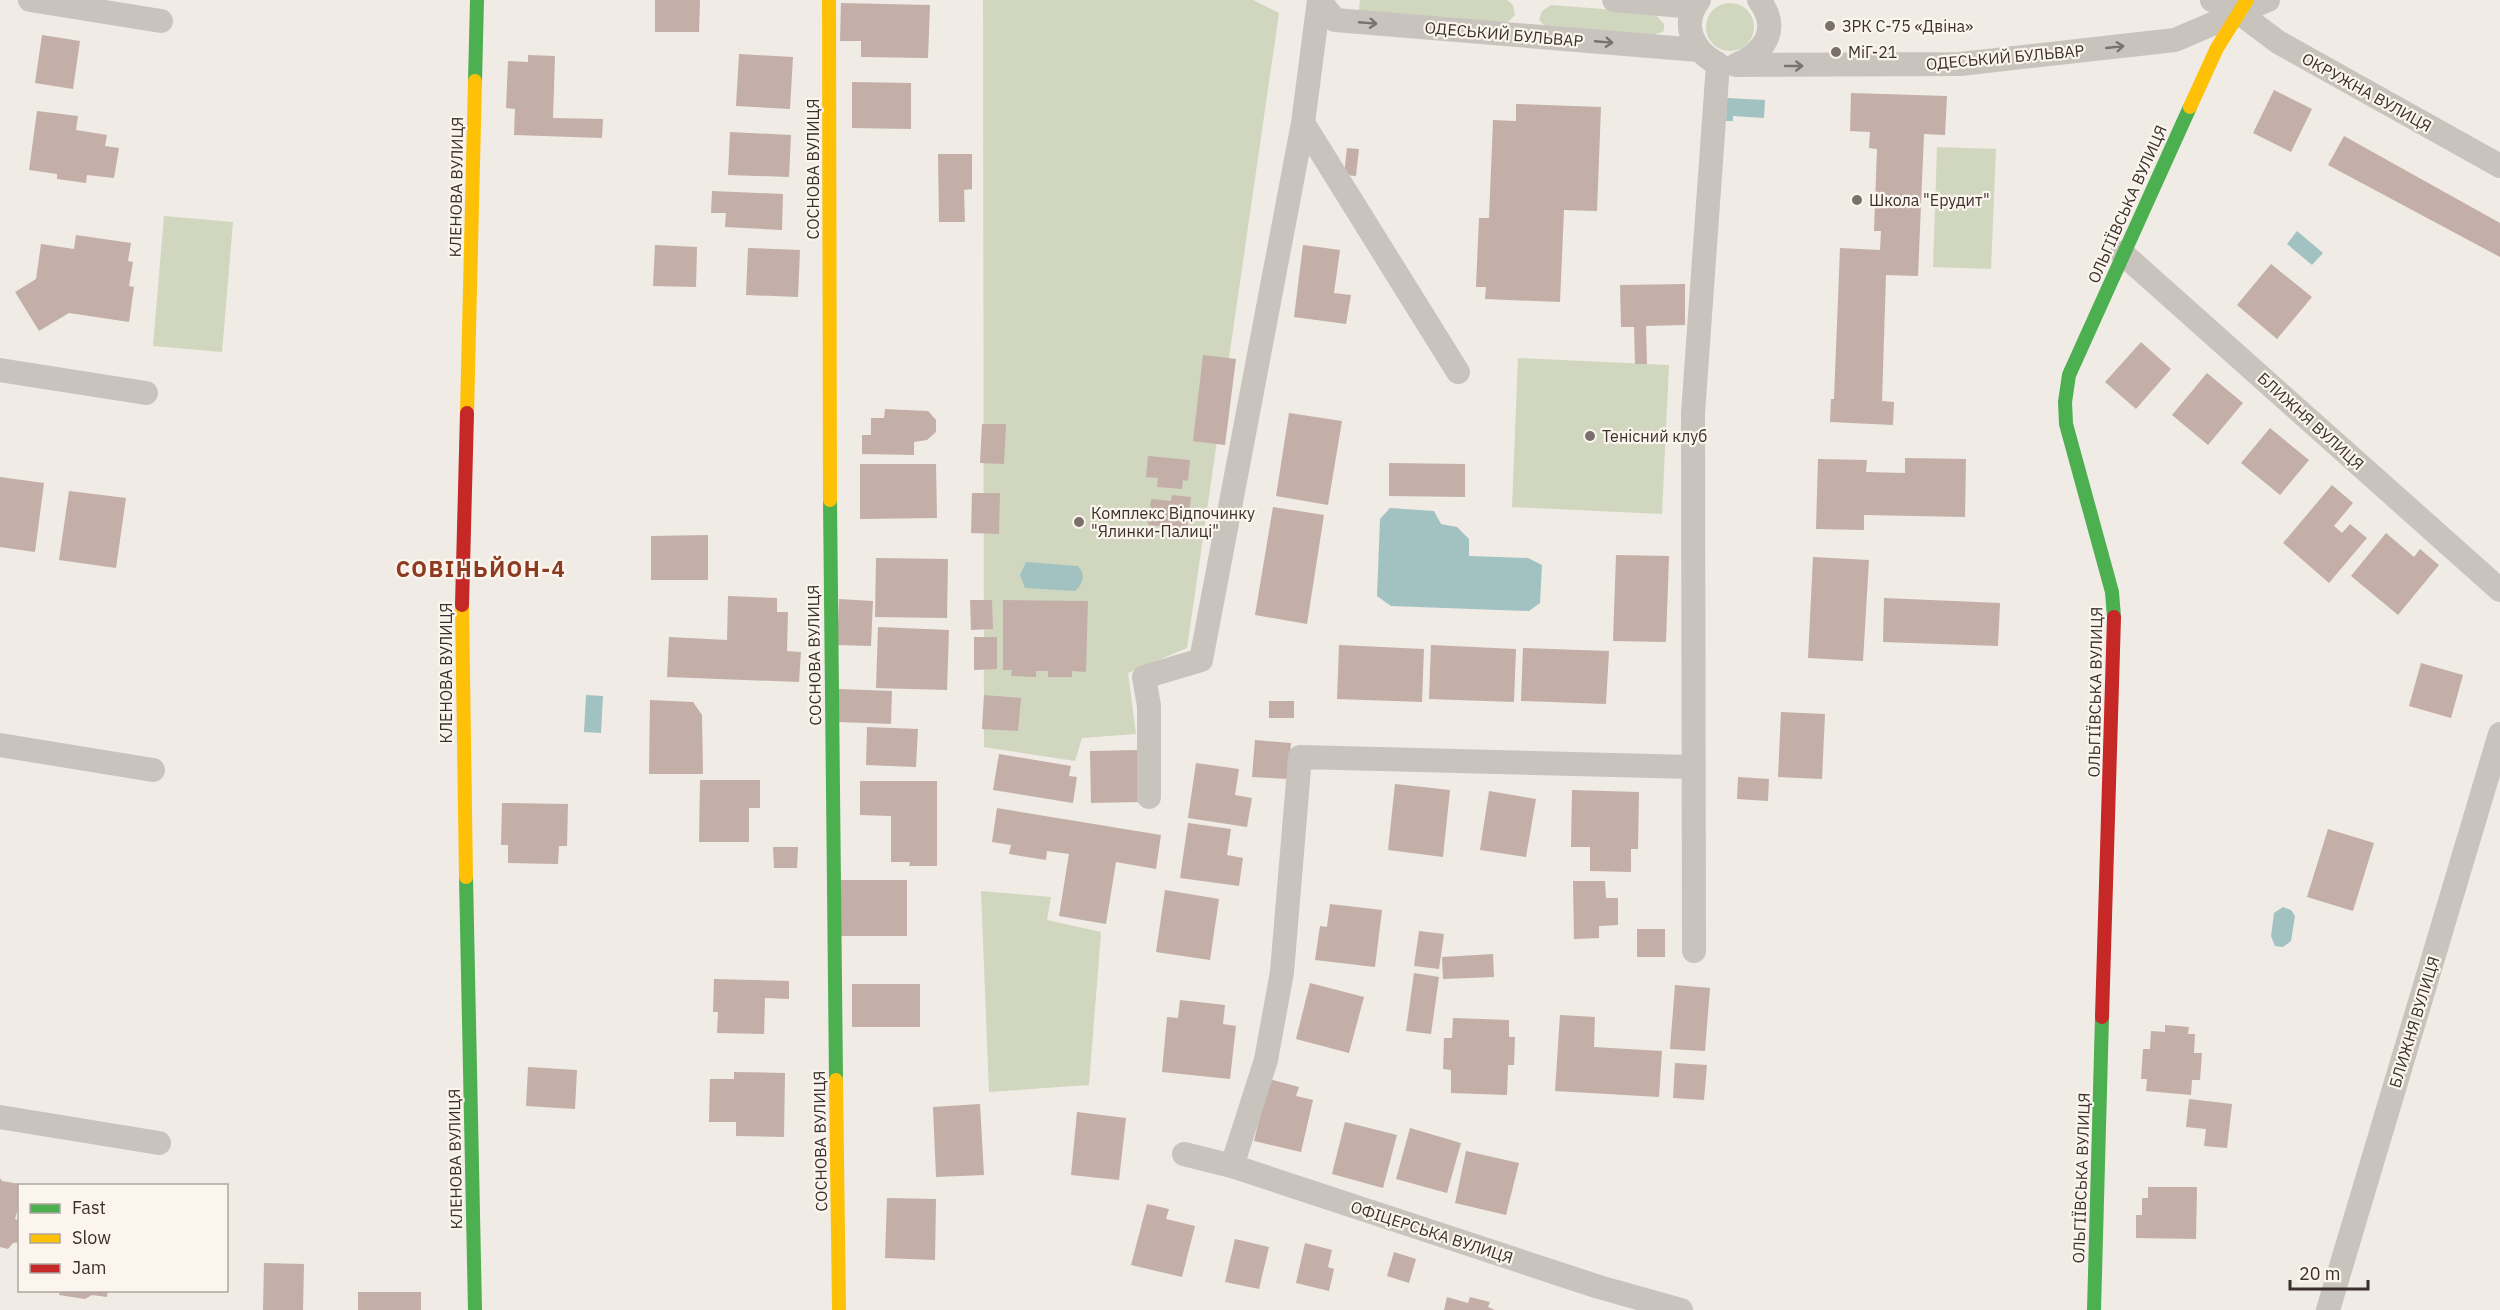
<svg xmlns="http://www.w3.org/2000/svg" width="2500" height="1310" viewBox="0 0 2500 1310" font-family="'IBM Plex Sans',sans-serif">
<rect width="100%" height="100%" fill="#f0ebe5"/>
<path fill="#d1d6bf" d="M983,0H1253L1279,13L1187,648L1128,673L1136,734L1082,738L1075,761L984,747Z
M1360,0H1507L1513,5L1515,15L1507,23L1359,11Z
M1706 27a24 24 0 1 1 48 0a24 24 0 1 1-48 0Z
M1551,5L1654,13L1664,24V31L1652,36L1546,27L1539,20L1542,11Z
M1937,147L1996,149L1991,269L1933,267Z
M164,216L233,222L222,352L153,346Z
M1518,358L1669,365L1662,514L1512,507Z
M981,891L1051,897L1047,920L1101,932L1089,1085L989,1092Z"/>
<path fill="#a1c2c1" d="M1727,98L1765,100L1764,118L1733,116V121H1726Z
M2297,231L2323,253L2312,265L2287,244Z
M1390,508L1434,511L1441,524L1457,527L1469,539V556L1528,558L1542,565L1540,603L1529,611L1391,606L1377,596L1380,519Z
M1026,562L1078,566C1086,574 1083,584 1075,591L1025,588L1020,575Z
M586,695L603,696L601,733L584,732Z
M2283,907L2291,910L2295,916L2291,941L2283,947L2275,946L2271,936L2274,913Z"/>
<path fill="#c3afa7" d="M655,0H700L699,32H655Z
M841,3L930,5L928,58L861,57V41H840Z
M42,35L80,41L73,89L35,83Z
M739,54L793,57L790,109L736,106Z
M528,55L555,56L553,118L603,119L602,138L514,135L515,109L506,108L508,61L528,62Z
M852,82L911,83V129L852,128Z
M2274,90L2312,109L2291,152L2253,133Z
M1851,93L1947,96L1945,135L1924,134L1918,276L1886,275L1882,401L1894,402L1893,425L1830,422L1831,399H1834L1840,248L1880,250L1881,231H1874L1877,149L1869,148L1870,132L1850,131Z
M1516,104L1601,107L1597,211L1564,210L1560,302L1485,299L1486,287H1476L1479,218H1489L1493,120L1516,121Z
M37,111L78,116L76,130L107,135L105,146L119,148L114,178L87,175L86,183L57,179V174L29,170Z
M730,132L791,135L789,177L728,175Z
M2344,136L2500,223V257L2328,165Z
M1347,148L1359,149L1356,176L1344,175Z
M938,154H972V189L964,190L965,222H939Z
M712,191L783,194L782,230L725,227L726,213H711Z
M76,235L131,243L128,261L133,262L129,286L134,287L129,322L69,313L39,331L15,292L36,279L41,244L74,249Z
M655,245L697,247L696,287L653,286Z
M1303,245L1340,250L1334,293L1351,295L1346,324L1294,317Z
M748,248L800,250L798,297L746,295Z
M2271,264L2312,297L2277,339L2237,305Z
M1685,284V325L1646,326L1647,364H1635L1634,327H1621L1620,285Z
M2141,342L2171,369L2136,409L2105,382Z
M1203,355L1236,359L1225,445L1193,441Z
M2207,373L2243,403L2208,445L2172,415Z
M885,409L928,411L936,420V432L927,440L914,442V455L862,454V435H871V418H884Z
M1289,413L1342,421L1328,505L1276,496Z
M982,424H1006L1004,464L980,463Z
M2270,428L2309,460L2280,495L2241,463Z
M1148,456L1190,460L1188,481L1183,480L1182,489L1157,487L1158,478L1146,477Z
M1905,458L1966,459L1965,517L1864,515V530L1816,529L1818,459L1867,460L1866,472L1905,473Z
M1389,463L1465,464V497L1389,496Z
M860,464H936L937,518L860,519Z
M0,477L44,483L35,552L0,547Z
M2332,485L2353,503L2334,526L2342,533L2350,524L2367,538L2329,583L2283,543Z
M69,491L126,498L116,568L59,560Z
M972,493H1000L999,534L971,533Z
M1172,495L1191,497L1187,529L1148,525L1151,499L1171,501Z
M1273,507L1324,515L1307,624L1255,615Z
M2386,533L2414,557L2420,549L2439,565L2398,615L2351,576Z
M708,535V580H651V536Z
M1616,555L1669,556L1666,642L1613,641Z
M1813,557L1869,560L1863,661L1808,658Z
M876,558L948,559L947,618L875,617Z
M728,596L777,598V612H788L787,651L801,652L799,682L667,677L669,637L727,640Z
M1884,598L2000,603L1998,646L1883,642Z
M839,599L873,601L871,646L837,645Z
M970,600H992L993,629L971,630Z
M1003,600L1088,601L1086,672L1072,671V677H1048V671H1036V677L1011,676L1012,670H1003Z
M878,627L949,630L947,690L876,688Z
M974,637H997V669L974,670Z
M1339,645L1424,649L1422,702L1337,699Z
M1431,645L1516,649L1514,702L1429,699Z
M1523,648L1609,651L1606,704L1521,701Z
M2421,663L2463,675L2451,718L2409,706Z
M839,689L892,691L891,724L838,722Z
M984,695L1021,698L1018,731L982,729Z
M650,700L693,702L702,715L703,774H649Z
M1269,701H1294V718H1269Z
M1781,712L1825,714L1822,779L1778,777Z
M867,727L918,729L916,767L866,765Z
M1255,740L1291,743L1288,779L1252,777Z
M1139,750L1140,802L1091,803L1090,751Z
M999,754L1071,766L1069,776L1077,777L1073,803L993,790Z
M1196,763L1239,769L1235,795L1252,798L1247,827L1188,818Z
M1738,777L1769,779L1768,801L1737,799Z
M700,780H760V808H749V842H699Z
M860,781H937V866H909L910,862H891V816L860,815Z
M1395,784L1450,790L1443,857L1388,850Z
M1572,790L1639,792L1638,849H1631V872L1590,871V847H1571Z
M1489,791L1536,799L1526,857L1480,850Z
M502,803L568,804L567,846H559L558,864L508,863V845H501Z
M997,808L1161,835L1156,869L1116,862L1106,924L1059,916L1069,854L1047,851L1046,860L1009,854L1011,845L992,842Z
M1188,823L1231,829L1227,855L1243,858L1239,886L1180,878Z
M2328,829L2374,843L2353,911L2307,897Z
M773,847H798L797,868H774Z
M841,880H907V936H841Z
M1573,881H1605L1606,898H1618V925L1599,926V938L1574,939Z
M1165,890L1219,899L1210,960L1156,952Z
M1330,904L1382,910L1375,967L1315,960L1320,926L1327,927Z
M1637,929H1665V957H1637Z
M1419,931L1444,934L1439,969L1414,966Z
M1493,954L1494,977L1443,979L1442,957Z
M1414,973L1439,977L1431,1034L1406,1031Z
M714,979L789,981V999L765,998L764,1034L717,1033L718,1012H713Z
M1310,983L1364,997L1349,1053L1296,1039Z
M852,984H920V1027H852Z
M1675,985L1710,988L1705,1051L1670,1049Z
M1180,1000L1225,1005L1223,1024L1236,1026L1230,1079L1162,1072L1167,1017L1178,1018Z
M1560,1015L1595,1017L1594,1047L1662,1051L1659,1097L1555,1091Z
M1453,1018L1509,1020V1037H1515L1514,1065H1508L1507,1095L1451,1093V1070L1443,1069L1444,1038H1452Z
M2165,1025L2189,1027L2188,1034H2195L2194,1053H2202L2200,1080H2192L2191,1095L2146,1091L2147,1079H2141L2143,1049H2150L2151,1031L2165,1032Z
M1675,1063L1707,1065L1704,1100L1673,1098Z
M528,1067L577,1070L575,1109L526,1106Z
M734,1072L785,1073L784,1137L736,1136V1122H709L710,1079H734Z
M1269,1079L1299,1087L1296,1096L1313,1100L1301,1152L1254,1141Z
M2189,1099L2232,1104L2227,1148L2204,1146L2206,1129L2186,1127Z
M980,1104L984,1175L936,1177L933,1107Z
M1077,1112L1126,1118L1119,1180L1071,1175Z
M1345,1122L1397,1135L1383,1188L1332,1174Z
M1410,1128L1461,1143L1447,1193L1396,1179Z
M1466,1151L1519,1163L1506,1215L1455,1203Z
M0,1178L2,1181L20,1184V1201L15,1219L20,1221V1242L13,1243L8,1249L0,1247Z
M2148,1187H2197L2196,1239L2136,1238V1215H2142V1198H2148Z
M887,1198L936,1199L935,1260L885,1258Z
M1147,1204L1169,1209L1166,1219L1195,1226L1182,1277L1131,1265Z
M1235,1239L1269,1247L1259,1289L1225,1282Z
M1305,1243L1332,1250L1328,1267L1334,1269L1329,1291L1296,1283Z
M1394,1252L1416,1259L1409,1283L1387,1276Z
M264,1263L304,1264L303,1310H263Z
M60,1290H108L107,1297L92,1295L85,1299L59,1295Z
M358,1292H421V1310H358Z
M1447,1297L1468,1303L1470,1297L1490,1302L1488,1307L1495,1310H1444Z"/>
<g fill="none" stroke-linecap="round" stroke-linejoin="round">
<path stroke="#c9c3be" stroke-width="24" d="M30,0L161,21
M1319,0L1303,123L1458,372
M1319,0L1335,20L1698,50
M1614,0L1694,7
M2212,0L2238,12L2278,42L2500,166
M1736,65L1960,64L2175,40L2268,0
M1736,65C1765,52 1781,29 1759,0
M2122,253L2500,590
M0,370L146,393
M0,745L153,770
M1149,797V706L1144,677L1201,660L1303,123
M1694,951L1693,413L1718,64C1693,51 1680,25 1699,0
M0,1117L159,1143
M1184,1154L1232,1166L1599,1287L1681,1310
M1232,1166L1266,1060L1282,972L1300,757L1693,767
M2328,1310L2500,734"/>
<path stroke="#4caf50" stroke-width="14" d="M475,81L477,0
M830,500L836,1080
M2114,617L2112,592L2066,424L2065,402L2069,375L2190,107
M466,877L475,1310
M2094,1310L2102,1017"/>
<path stroke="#ffc107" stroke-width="14" d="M829,0L830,500
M2190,107L2217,48L2247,0
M467,413L475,81
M462,605L466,877
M836,1080L839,1310"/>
<path stroke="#c62828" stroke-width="14" d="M462,605L467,413
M2102,1017L2114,617"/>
</g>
<defs><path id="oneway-shaft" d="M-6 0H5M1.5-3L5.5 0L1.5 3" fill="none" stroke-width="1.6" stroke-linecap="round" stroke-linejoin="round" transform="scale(1.5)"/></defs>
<g stroke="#7b726d">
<use href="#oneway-shaft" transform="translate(1368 23) rotate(5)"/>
<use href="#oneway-shaft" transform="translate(1604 42) rotate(5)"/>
<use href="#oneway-shaft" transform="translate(2115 47) rotate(-6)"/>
<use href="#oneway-shaft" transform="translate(1794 66)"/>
</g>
<g fill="#7a716c" stroke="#fbf5ee" stroke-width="2">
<circle cx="1830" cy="26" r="6"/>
<circle cx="1836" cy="52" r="6"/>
<circle cx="1857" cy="200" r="6"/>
<circle cx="1590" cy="436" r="6"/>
<circle cx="1079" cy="522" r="6"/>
</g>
<g text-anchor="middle" stroke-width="4.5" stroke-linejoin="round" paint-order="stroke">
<g font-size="16" fill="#3b302b" stroke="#fbf5ee" text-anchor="start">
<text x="1842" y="32">ЗРК С-75 «Двіна»</text>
<text x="1848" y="58">МіГ-21</text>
<text x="1869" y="206">Школа "Ерудит"</text>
<text x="1602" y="442">Тенісний клуб</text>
<text x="1091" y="519">Комплекс Відпочинку<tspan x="1091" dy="18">"Ялинки-Палиці"</tspan></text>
</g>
<g font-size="16" fill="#3b302b" stroke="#fbf5ee">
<text transform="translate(1504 34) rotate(5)" y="6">ОДЕСЬКИЙ БУЛЬВАР</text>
<text transform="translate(2005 57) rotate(-5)" y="6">ОДЕСЬКИЙ БУЛЬВАР</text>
<text transform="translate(2367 92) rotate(29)" y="6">ОКРУЖНА ВУЛИЦЯ</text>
<text transform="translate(813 169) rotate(-90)" y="6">СОСНОВА ВУЛИЦЯ</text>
<text transform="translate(456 187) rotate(-89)" y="6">КЛЕНОВА ВУЛИЦЯ</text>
<text transform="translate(2127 204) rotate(-66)" y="6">ОЛЬГІЇВСЬКА ВУЛИЦЯ</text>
<text transform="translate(2311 421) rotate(42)" y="6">БЛИЖНЯ ВУЛИЦЯ</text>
<text transform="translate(814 655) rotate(-91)" y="6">СОСНОВА ВУЛИЦЯ</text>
<text transform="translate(446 673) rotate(-90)" y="6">КЛЕНОВА ВУЛИЦЯ</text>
<text transform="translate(2095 692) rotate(-89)" y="6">ОЛЬГІЇВСЬКА ВУЛИЦЯ</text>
<text transform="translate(2414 1022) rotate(-73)" y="6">БЛИЖНЯ ВУЛИЦЯ</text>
<text transform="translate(820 1141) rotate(-91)" y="6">СОСНОВА ВУЛИЦЯ</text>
<text transform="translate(455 1159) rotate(-91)" y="6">КЛЕНОВА ВУЛИЦЯ</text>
<text transform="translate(2081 1178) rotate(-88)" y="6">ОЛЬГІЇВСЬКА ВУЛИЦЯ</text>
<text transform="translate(1432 1232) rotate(18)" y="6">ОФІЦЕРСЬКА ВУЛИЦЯ</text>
</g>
<g font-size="22" font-weight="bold" letter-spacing="1.5" fill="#8c3b22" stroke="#fbf5ee">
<text x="481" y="577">СОВІНЬЙОН-4</text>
</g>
</g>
<rect x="18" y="1184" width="210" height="108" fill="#fbf5ee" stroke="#aea6a0" stroke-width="1.5"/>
<rect x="30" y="1204" width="30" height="9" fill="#4caf50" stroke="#aea6a0" stroke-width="1.5"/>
<text x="72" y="1214" font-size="18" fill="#3b302b">Fast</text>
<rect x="30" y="1234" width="30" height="9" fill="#ffc107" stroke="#aea6a0" stroke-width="1.5"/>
<text x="72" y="1244" font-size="18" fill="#3b302b">Slow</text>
<rect x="30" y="1264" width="30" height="9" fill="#c62828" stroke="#aea6a0" stroke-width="1.5"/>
<text x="72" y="1274" font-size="18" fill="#3b302b">Jam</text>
<path d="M2290 1280v9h78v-9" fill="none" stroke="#3b302b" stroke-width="3"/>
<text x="2299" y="1280" font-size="18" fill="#3b302b" stroke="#fbf5ee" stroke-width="4.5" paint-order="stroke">20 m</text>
</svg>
